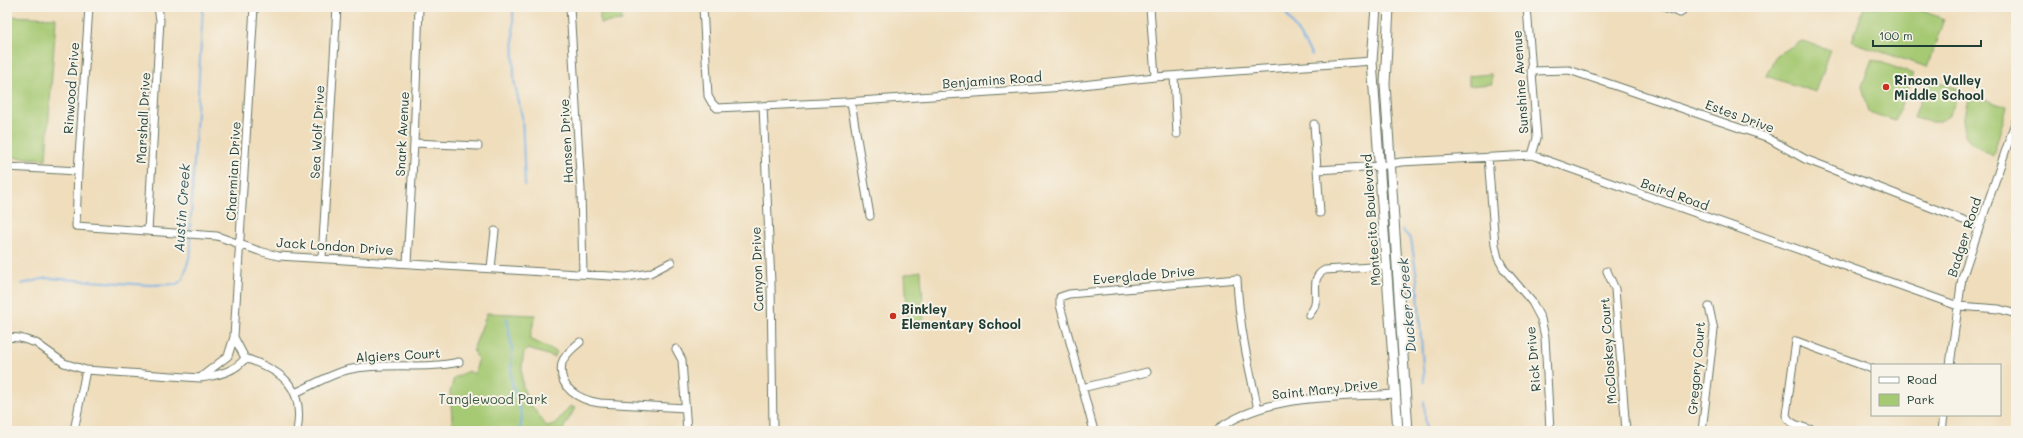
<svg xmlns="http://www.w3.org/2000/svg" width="2023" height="438" viewBox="0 0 2023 438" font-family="Mali,sans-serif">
<rect width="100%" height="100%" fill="#f7f3e8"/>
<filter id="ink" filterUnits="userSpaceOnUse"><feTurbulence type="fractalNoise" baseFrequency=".025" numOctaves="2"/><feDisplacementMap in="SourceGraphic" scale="8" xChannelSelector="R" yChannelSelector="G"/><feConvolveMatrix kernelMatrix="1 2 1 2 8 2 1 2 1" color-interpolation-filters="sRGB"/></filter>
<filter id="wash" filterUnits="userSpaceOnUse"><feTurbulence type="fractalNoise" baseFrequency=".012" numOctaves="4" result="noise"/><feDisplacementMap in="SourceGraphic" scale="16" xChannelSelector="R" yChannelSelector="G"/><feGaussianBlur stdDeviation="0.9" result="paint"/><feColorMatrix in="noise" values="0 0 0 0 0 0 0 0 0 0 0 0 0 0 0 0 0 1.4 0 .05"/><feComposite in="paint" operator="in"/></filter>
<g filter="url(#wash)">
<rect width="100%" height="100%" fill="#efddbb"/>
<path fill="#a6c973" stroke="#628354" d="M1864,7H1912L1944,19L1927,67L1852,42Z
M621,11L622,21L600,23V12Z
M7,16L56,18L46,159L7,157Z
M1802,41L1831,50L1816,92L1766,76L1776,55Z
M1872,59L1913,74L1895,121L1869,112L1862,86Z
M1491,74L1492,84L1468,86V76Z
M1927,79L1959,89C1955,101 1952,120 1936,122C1930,123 1920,119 1914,118Z
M1969,95L2007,107L1993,156C1957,135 1960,134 1969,95Z
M921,271L924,324H908L905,274Z
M487,313L535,315L530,339L557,352L554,357L528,349L524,352C517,390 526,398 547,427L554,425L570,406L575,408L562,431H453L450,392L454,378L468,371L475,374L478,360L473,350Z"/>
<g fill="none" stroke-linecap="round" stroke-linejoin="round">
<path stroke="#74aee4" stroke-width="2" d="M513,7L514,80L522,116L525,185
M1282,7L1312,55
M1402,230L1411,239L1417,278L1424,382
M190,232L203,7
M22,284L46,278L149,285L177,284L183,279L191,251L190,236
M507,318L512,350L511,380L522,416L520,431
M1424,401L1426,431"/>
</g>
</g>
<g filter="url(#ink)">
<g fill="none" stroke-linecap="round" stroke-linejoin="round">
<defs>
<path id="minor" d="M89,7L78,171L76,226L217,236L259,251L278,256L627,277L650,273L671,262
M254,7L234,337L245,358C283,371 305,387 297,431
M570,7L581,190L583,274
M703,7L708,96L712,103L717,108L845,102L1064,87L1155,77L1372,61
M1150,7L1155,77
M1527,7L1537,138L1532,155
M1664,7L1680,13L1685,7
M1531,71L1569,70L1766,137L1805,159L1979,226
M1174,76L1177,134
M851,102L870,216
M763,106L771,283L773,431
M1314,124L1320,213
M414,143L478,146
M1488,157L1495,245L1498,258L1504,269L1532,302L1541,319L1545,337L1550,431
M7,167L78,171
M1318,170L1380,166L1401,162L1532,155L1958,306L1999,309L2016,314
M148,231L160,20L158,7
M322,258L337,7
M407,263L414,143L419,7
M491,268L495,231
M1607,271L1615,289L1626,431
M1309,315C1311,312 1315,308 1315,304C1318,291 1310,277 1325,270L1387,266
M7,337L20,338L36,343L64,363L86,370L200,378C215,376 236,372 245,358
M580,342C574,347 564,355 562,363C557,388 579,400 600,403L685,408
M676,349L682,360L687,431
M1950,365L1962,278L2016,120
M201,377L228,356L234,337
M1082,388L1147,372
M295,393C311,386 336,371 352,369C387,362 424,370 459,362
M74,431L86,370
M1094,431L1060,305V297L1069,294L1237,279C1239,325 1248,364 1258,409
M1215,431C1266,393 1336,398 1396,394
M1702,431L1714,330L1709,307
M1815,431C1805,427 1790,426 1786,415L1796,341L1872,369
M1942,431L1944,415"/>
<path id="major" d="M1376,7L1372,61L1398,431
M1389,7L1385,84L1408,431"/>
</defs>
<use href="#minor" stroke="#687563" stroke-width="9"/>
<use href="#major" stroke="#687563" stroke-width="11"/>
<use href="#minor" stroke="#fff" stroke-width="7"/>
<use href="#major" stroke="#fff" stroke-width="9"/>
</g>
</g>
<g fill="#c8321e" stroke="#f7f3e8" stroke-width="1.5">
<circle cx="1886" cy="87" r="4"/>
<circle cx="893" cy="316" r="4"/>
</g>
<g text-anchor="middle" stroke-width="4" stroke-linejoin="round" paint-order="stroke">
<g font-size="13" fill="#1f3d34" stroke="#f7f3e8">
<text transform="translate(992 80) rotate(-4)" y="5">Benjamins Road</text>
<text transform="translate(1520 82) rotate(-94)" y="5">Sunshine Avenue</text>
<text transform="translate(71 88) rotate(-86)" y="5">Rinwood Drive</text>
<text transform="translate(1740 116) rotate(20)" y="5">Estes Drive</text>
<text transform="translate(143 118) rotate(-87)" y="5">Marshall Drive</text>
<text transform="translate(317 132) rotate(-87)" y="5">Sea Wolf Drive</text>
<text transform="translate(402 134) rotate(-87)" y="5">Snark Avenue</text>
<text transform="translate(566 141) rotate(-93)" y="5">Hansen Drive</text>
<text transform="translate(233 171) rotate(-87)" y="5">Charmian Drive</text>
<text transform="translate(1675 194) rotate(20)" y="5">Baird Road</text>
<text transform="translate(1371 220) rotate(-94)" y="5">Montecito Boulevard</text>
<text transform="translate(1964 237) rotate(-72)" y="5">Badger Road</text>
<text transform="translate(335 246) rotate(4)" y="5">Jack London Drive</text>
<text transform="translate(757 269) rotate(-92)" y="5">Canyon Drive</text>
<text transform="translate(1144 275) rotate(-5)" y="5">Everglade Drive</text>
<text transform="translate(1608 351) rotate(-94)" y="5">McCloskey Court</text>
<text transform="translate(398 355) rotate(-3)" y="5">Algiers Court</text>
<text transform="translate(1533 359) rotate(-95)" y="5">Rick Drive</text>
<text transform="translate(1696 368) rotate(-85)" y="5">Gregory Court</text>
<text transform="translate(1325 389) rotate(-6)" y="5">Saint Mary Drive</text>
</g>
<g font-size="13" font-weight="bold" fill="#1f3d34" stroke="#f7f3e8" text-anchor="start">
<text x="1894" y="85">Rincon Valley<tspan x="1894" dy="15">Middle School</tspan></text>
<text x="901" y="314">Binkley<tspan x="901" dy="15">Elementary School</tspan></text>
</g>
<g font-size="13" fill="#3a5941" stroke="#f7f3e8">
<text x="493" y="404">Tanglewood Park</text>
</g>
<g font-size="14" font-style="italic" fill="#345960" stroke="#f7f3e8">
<text transform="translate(182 208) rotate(-86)" y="5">Austin Creek</text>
<text transform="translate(1407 305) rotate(-95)" y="5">Ducker Creek</text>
</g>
</g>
<rect width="2023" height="438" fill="none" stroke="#f7f3e8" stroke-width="24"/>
<rect x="1871" y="364" width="130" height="52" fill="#f7f3e8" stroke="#a1aaa0"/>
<rect x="1879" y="377" width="20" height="6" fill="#ffffff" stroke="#a1aaa0"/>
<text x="1907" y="384" font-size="12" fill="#1f3d34">Road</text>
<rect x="1879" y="394" width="20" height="12" fill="#a6c973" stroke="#a1aaa0"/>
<text x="1907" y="404" font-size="12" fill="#1f3d34">Park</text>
<path d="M1873 40v6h108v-6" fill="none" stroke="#1f3d34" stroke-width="2"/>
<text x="1879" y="40" font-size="12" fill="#1f3d34" stroke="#f7f3e8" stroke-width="3" paint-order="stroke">100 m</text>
</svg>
